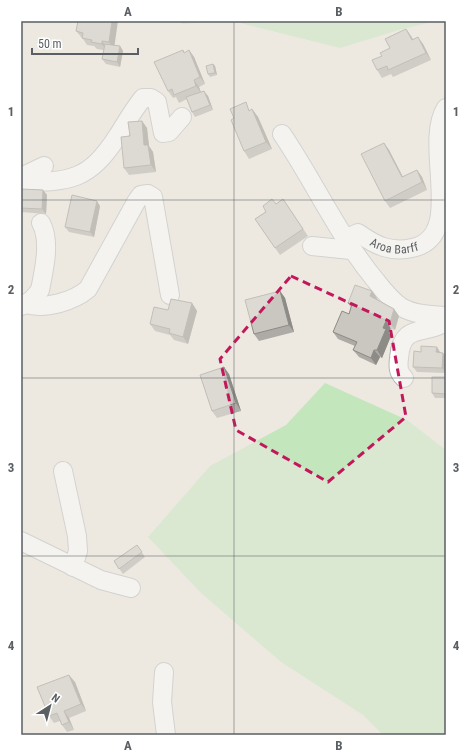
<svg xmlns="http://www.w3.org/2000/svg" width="467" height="756" viewBox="0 0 467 756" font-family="'Roboto Condensed',sans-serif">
<rect width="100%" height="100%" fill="#ede9e1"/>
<path fill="#c3e6bd" d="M178,21H224L182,24Z
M232,21H436L399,30L340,48Z
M325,383L407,420L446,450V735H383L363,715L281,662L200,592L148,537L210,466L286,425Z"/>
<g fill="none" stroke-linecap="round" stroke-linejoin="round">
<defs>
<g id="minor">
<path d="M282,134C315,183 338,235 376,281C383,290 392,301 401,307C415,315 431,315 446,316"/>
<path d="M21,177L44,166"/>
<path d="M21,182C71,182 89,180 117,137C126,123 133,110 143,98H151L157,102L163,133L169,132L182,117"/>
<path id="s1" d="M345,239L358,233C375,245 390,253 412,248C467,237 422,145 446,108"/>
<path d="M312,246L351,250"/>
<path d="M26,304C45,310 74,301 88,289L136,202L141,195L148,194L153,197L170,295"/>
<path d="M21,306C30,303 35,297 40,290C44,270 51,241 41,223"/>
<path d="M404,378C398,372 398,367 399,358C402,322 424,336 446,322"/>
<path d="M63,471L77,536L78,551L73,567"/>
<path d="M21,541L101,580L131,588"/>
<path d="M164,672L162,702L166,735"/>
</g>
</defs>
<use href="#minor" stroke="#b2b6b9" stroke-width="20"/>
<use href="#minor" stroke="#fff" stroke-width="18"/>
</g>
<path fill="#aeaaa5" d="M78,21L115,45L120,46L123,51L120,67L106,64L102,59L104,50L97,49L94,46L87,45L83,39L82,38L76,31Z
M406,29L413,39L423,44L431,60L393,77L391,74L382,78L377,70L382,56L390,48Z
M189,50L194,57L205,84L199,87L201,92L208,96L213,110L195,117L192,112L187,99L179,103L176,97L173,98L168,91L185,53Z
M213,64L215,66L217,75L210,77L208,74Z
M252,109L258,117L272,149L249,159L244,151L251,110Z
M142,121L147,128L149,146L153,152L156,172L129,175L124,168L130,136Z
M384,143L389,150L403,177L417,170L422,177L427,190L390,208L385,201Z
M21,189L43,190L47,195L46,214L21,212Z
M283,199L308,236L280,255L255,219Z
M100,206L94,237L69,232L65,227Z
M280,291L285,298L294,332L259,341L254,334Z
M377,298V299L394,309L399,316L395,330L391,329L389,333L391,336L382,358L380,357L376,365L359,357L353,350L355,346L338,339L333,332L349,314L351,307L348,303Z
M192,303L197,311L188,344L174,340L170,335L155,331L150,324L168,310Z
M440,352V353H443L446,356V373L417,372L413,367Z
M229,374L241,411L217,418L212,411Z
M446,377V398H435L432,393Z
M137,545L145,557L123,574L114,561Z
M75,682L86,711L69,718L74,730L67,732L62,725L60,721L54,723L49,716Z"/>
<path fill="#8d8b86" d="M112,21H118L114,49L109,42Z
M406,29L411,36L417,47L412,40Z
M418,37L423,44L431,60L426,53Z
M102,41L107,48V51L102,44Z
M120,46L123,51L120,67L117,62Z
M189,50L194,57L205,84L200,77Z
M213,64L215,66L217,75L215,73Z
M194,80L199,87L201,93L196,86Z
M204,91L208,96L213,110L210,105Z
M252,109L258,117L272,149L266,142Z
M142,121L147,128L149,146L153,152L156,172L151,165L144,145Z
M384,143L389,150L407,185L402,177Z
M417,170L422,177L427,190L422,182Z
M43,190L47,195L46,214L42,209Z
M97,201L100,206L94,237L90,232Z
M280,291L285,298L294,332L289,325Z
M372,291L377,298L375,303L370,296Z
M192,303L197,311L188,344L183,337Z
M394,309L399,316L395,330L390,323Z
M386,321L391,329L389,333L391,336L382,358L377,350L383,328Z
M437,347L440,352V357L436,352Z
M374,350L380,357L376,365L371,358Z
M443,353L446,356V373L442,368Z
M224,367L229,374L241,411L236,403Z
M69,675L75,682L86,711L81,704Z
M64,711L69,718L74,730L69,722Z"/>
<path fill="#cac6c0" stroke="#8d8b86" d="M78,21H112L109,42L102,41V44L91,42L92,40L82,38L83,33L76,31Z
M406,29L412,40L418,37L426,53L388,70L387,66L377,70L372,60L382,56L380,53L390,48L385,39Z
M105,44L120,46L117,62L102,59Z
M183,50L184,53L189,50L200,77L194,80L196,86L174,95L172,89L168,91L154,62Z
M213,64L215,73L208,74L206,66Z
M204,91L210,105L192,112L186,97Z
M246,102L249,111L252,109L266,142L244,151L231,120L234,118L230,109Z
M142,121L144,145H148L151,165L124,168L121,137L130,136L128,122Z
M384,143L402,177L417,170L422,182L385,201L361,154Z
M21,189L43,190L42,209L21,208Z
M72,195L97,201L90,232L65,227Z
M272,199L276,204L283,199L303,229L275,248L255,219L266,212L263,206Z
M355,285L372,291L370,296L394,309L390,323L386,321L383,328L386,329L377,350H374L371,358L353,350L357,342L333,332L342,311L349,314L352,304L348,303Z
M280,291L289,325L254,334L245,300Z
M171,299L192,303L183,337L169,333L170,329L150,324L154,307L168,310Z
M421,346L437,347L436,352L443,353L442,368L413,367L414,351L421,352Z
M224,367L236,403L212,411L200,375Z
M432,377H446V394L432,393Z
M137,545L142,552L119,569L114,561Z
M69,675L81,704L64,711L69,722L62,725L57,713L49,716L37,687Z"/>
<path d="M0 0H467V756H0ZM291,276L389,321L406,417L328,482L236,430L220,359Z" fill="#ede9e1" fill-opacity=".55" fill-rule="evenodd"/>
<path fill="none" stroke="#c2185b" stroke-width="3" stroke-dasharray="8 5" stroke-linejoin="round" d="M291,276L389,321L406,417L328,482L236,430L220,359Z"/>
<path fill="none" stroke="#5a5f63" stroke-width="1" stroke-opacity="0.55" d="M234,21V735M21,200H446M21,378H446M21,556H446"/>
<g text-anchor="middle" stroke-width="3.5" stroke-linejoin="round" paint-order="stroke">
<g font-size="12" fill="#5a5f63" stroke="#fff">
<text dy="4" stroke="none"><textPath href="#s1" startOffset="54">Aroa Barff</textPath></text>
</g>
</g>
<rect width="467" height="756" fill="none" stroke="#ffffff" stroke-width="44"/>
<g transform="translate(50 706) rotate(36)" stroke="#ffffff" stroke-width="3" paint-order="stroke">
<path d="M0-3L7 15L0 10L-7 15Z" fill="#5a5f63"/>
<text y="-6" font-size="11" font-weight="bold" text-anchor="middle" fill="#5a5f63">N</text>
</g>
<path d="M32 48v6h106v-6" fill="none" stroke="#5a5f63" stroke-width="2"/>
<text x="38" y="48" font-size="12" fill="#5a5f63" stroke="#ffffff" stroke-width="3" paint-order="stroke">50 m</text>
<rect x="22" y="22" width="423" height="712" fill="none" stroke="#5a5f63" stroke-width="1.5"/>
<g font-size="13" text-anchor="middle" font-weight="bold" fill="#5a5f63">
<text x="128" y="16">A</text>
<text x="339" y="16">B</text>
<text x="11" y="116">1</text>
<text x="456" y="116">1</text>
<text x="11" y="294">2</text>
<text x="456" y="294">2</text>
<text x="11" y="472">3</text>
<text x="456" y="472">3</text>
<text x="11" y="650">4</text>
<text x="456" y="650">4</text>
<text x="128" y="750">A</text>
<text x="339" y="750">B</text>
</g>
</svg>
